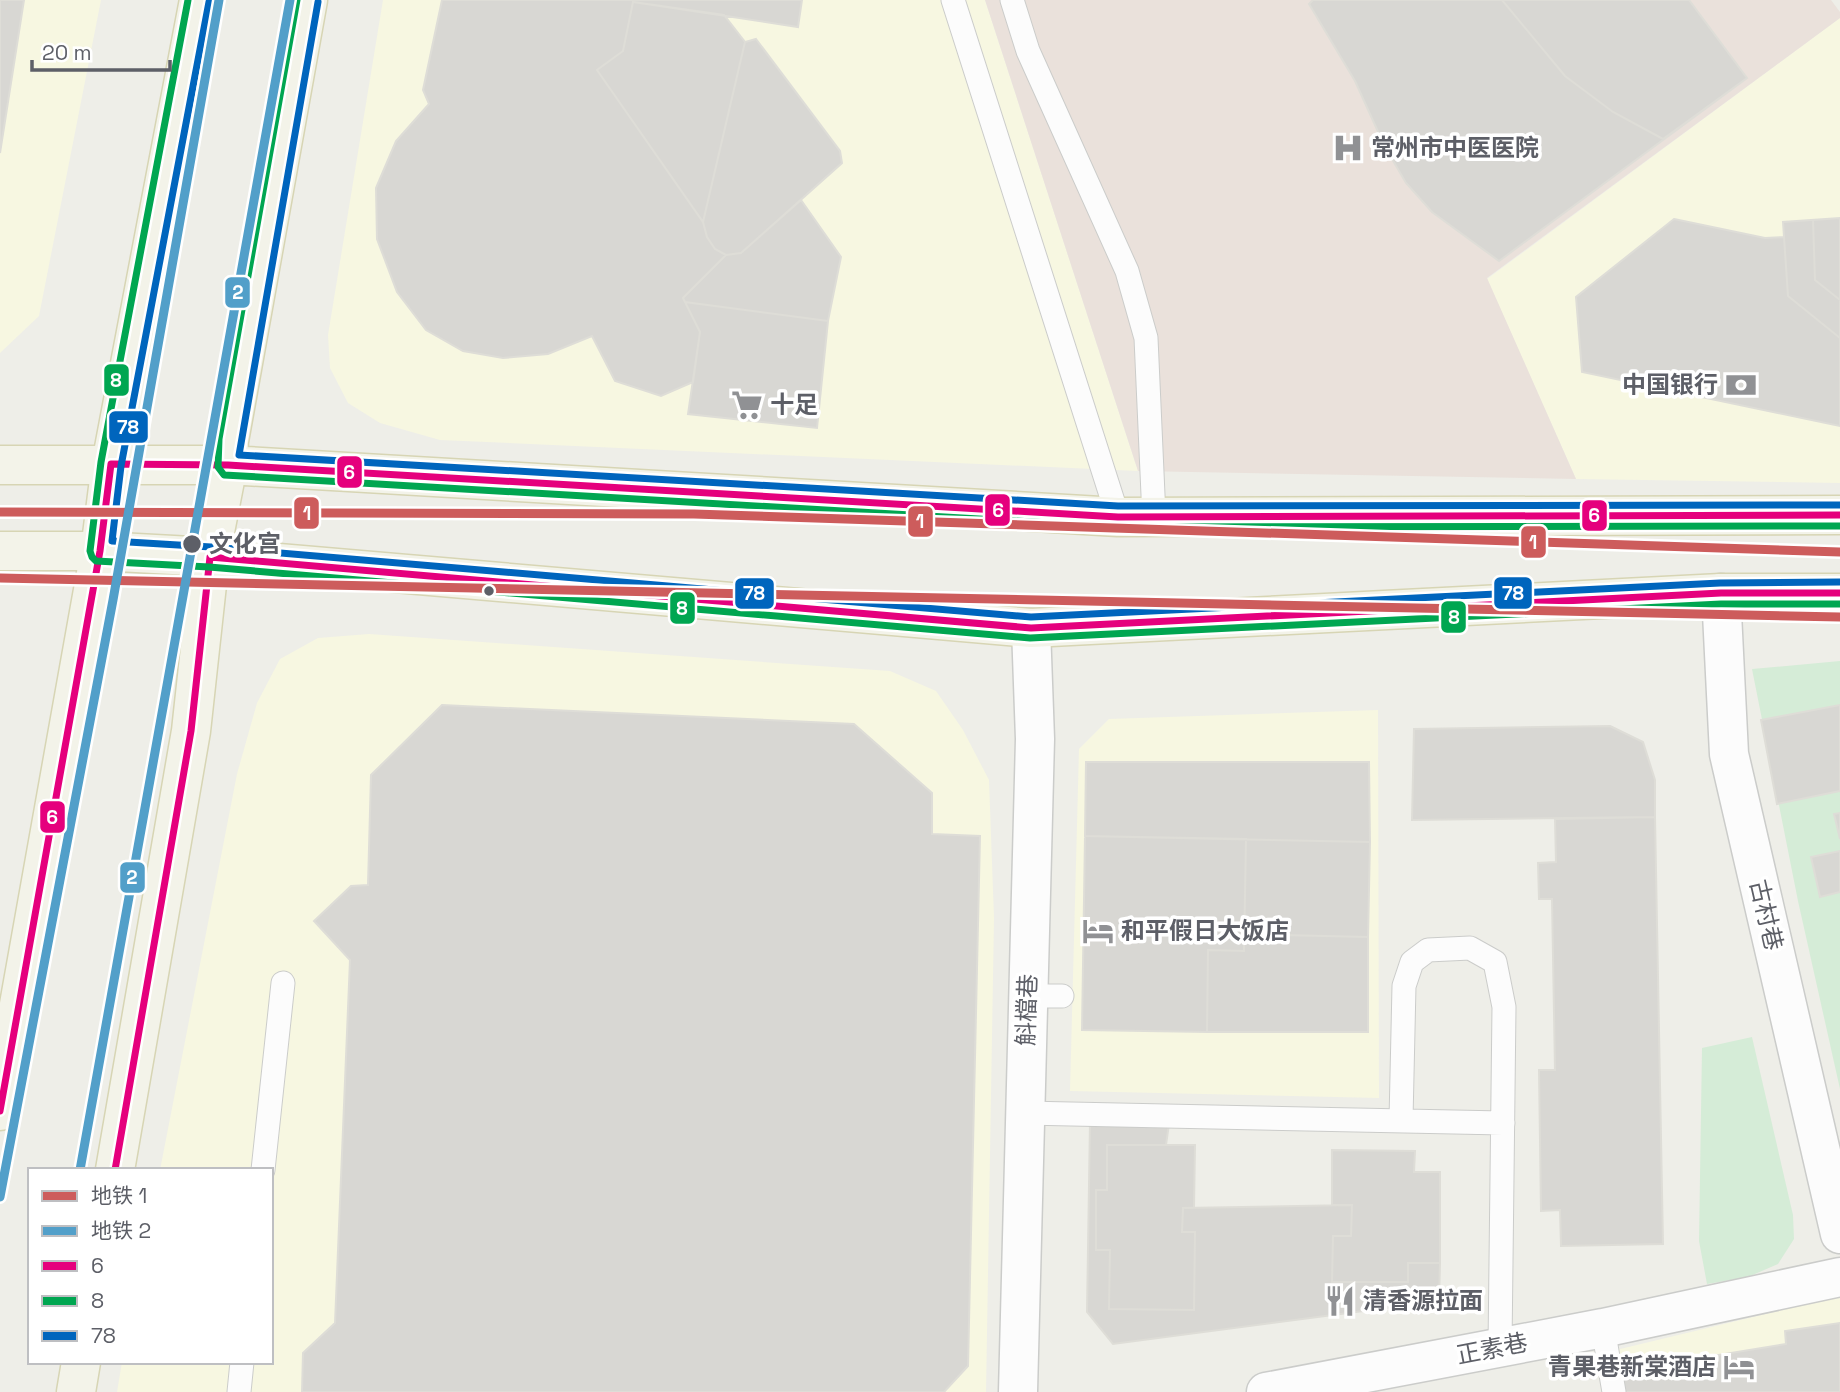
<svg xmlns="http://www.w3.org/2000/svg" width="1840" height="1392" viewBox="0 0 1840 1392" font-family="'Space Grotesk','Noto Sans SC',sans-serif">
<rect width="100%" height="100%" fill="#eeeee8"/>
<path fill="#f7f7e1" d="M0,0H101L39,316L0,353Z
M383,0H985L1138,471L440,440L380,423L348,403L330,368L328,335Z
M1840,18V483L1576,479L1487,279Z
M369,634L890,671L936,691L963,730L989,780L994,918L986,1392H117L122,1362H271V1170H160L237,774L257,703L280,659L318,638Z
M1378,710L1379,1098L1070,1091L1079,749L1109,719Z
M1840,1296V1392H1624L1616,1350Z"/>
<path fill="#eae1db" d="M985,0H1831L1840,12V18L1487,278L1576,479L1138,471Z"/>
<path fill="#d5ecd7" d="M1840,661V1089L1798,901L1752,669Z
M1752,1037L1793,1215L1794,1239L1778,1264L1748,1277L1707,1284L1699,1241L1702,1048Z"/>
<path fill="#d8d7d3" stroke="#deddd7" stroke-width="2" d="M0,0H24L0,153Z
M442,0H802L798,27L633,2L623,51L597,70L703,222L707,237L715,249L726,255L683,298L700,332L693,382L661,396L615,381L592,336L548,354L503,358L463,351L426,330L397,292L377,239L376,188L396,141L429,104L423,90Z
M1313,0H1689L1747,78L1499,261L1432,212L1406,183L1385,147L1355,81L1309,4Z
M1502,0H1689L1747,78L1663,139L1613,112L1565,76Z
M633,2L724,15L745,42L703,222L597,70L623,51Z
M756,39L840,151L842,163L741,253L726,255L715,249L707,237L703,222L745,42Z
M801,200L841,257L828,321L685,302L683,298L726,255L741,253Z
M1840,218V338L1788,296L1783,222Z
M1840,218V300L1815,280L1813,220Z
M1674,219L1765,238L1784,237L1788,296L1840,338V426L1582,372L1576,297Z
M685,302L828,321L817,428L688,414L700,332Z
M442,705L854,724L932,793V834L980,836L968,1366L944,1392H302L303,1353L335,1323L350,960L314,921L351,886L368,885L371,775Z
M1840,705V791L1777,804L1761,720Z
M1610,726L1643,742L1655,780V817L1412,820L1414,729Z
M1086,762H1369L1370,842L1085,836Z
M1840,813V839L1834,814Z
M1655,817L1663,1244L1561,1246L1560,1210L1541,1211L1539,1070H1555L1552,899H1539L1538,863L1556,862L1555,819Z
M1085,836L1370,842L1368,937L1244,934V951L1208,950L1207,1032L1082,1030Z
M1085,836L1246,839L1244,951L1208,950L1207,1032L1082,1030Z
M1840,851V892L1820,897L1811,857Z
M1244,934L1368,937V1032H1207L1208,950L1244,951Z
M1090,1122L1169,1124L1166,1145H1107V1190H1096V1250H1110L1109,1309L1194,1310L1195,1232H1182L1183,1208L1352,1205L1351,1236H1333L1332,1282H1408V1263H1440L1439,1301L1113,1344L1087,1312Z
M1107,1145H1195L1194,1208H1183L1182,1232H1195L1194,1310L1109,1309L1110,1250H1096V1190H1107Z
M1332,1150L1415,1151L1414,1172H1440V1263H1408V1282H1332L1333,1236H1351L1352,1205H1332Z
M1840,1323V1392H1624L1620,1371L1786,1344L1785,1331Z"/>
<g fill="none" stroke-linecap="round" stroke-linejoin="round">
<defs>
<path id="lane" d="M953,0L1118,517
M1012,0L1028,51L1127,271L1146,338L1154,517
M1028,996H1062
M1024,1113L1503,1123
M1401,1120L1404,986L1412,962L1428,950L1470,948L1495,962L1504,1007L1500,1347
M263,1170L283,983
M1603,1328L1614,1392
M239,1392L242,1362"/>
<path id="street" d="M1721,593L1729,754L1840,1234
M1018,1392L1035,739L1031,628
M1266,1392L1603,1328L1840,1277"/>
<path id="primary" d="M0,465H228L1118,517L1840,515
M0,551H100L210,557L1031,628L1721,593H1840
M0,1111L100,551L111,464L199,0
M115,1170L191,731L210,557L228,465L229,441L308,0
M76,1392L81,1362"/>
</defs>
<use href="#lane" stroke="#cbccca" stroke-width="25"/>
<use href="#street" stroke="#cbccca" stroke-width="41"/>
<use href="#primary" stroke="#d7d5b4" stroke-width="41"/>
<use href="#lane" stroke="#fcfcfc" stroke-width="23"/>
<use href="#street" stroke="#fcfcfc" stroke-width="38"/>
<use href="#primary" stroke="#f3f3e9" stroke-width="38"/>
<defs>
<path id="bus-1" d="M0,1111L100,551L111,464L228,465L1118,517L1840,515
M115,1170L191,731L210,557L1031,628L1721,593H1840"/>
<path id="bus-2" d="M188,0L101,462L90,551L92,557L96,561L209,567L1030,638L1721,604H1840
M297,0L219,439L218,467L224,475L1117,527L1840,526"/>
<path id="bus-3" d="M209,2L121,466L112,541L211,547L1031,617L1720,583L1840,582
M318,2L239,455L1118,506L1840,505"/>
</defs>
<use href="#bus-1" stroke="#fff" stroke-width="12"/>
<use href="#bus-2" stroke="#fff" stroke-width="12"/>
<use href="#bus-3" stroke="#fff" stroke-width="12"/>
<use href="#bus-1" stroke="#e5007d" stroke-width="7"/>
<use href="#bus-2" stroke="#00a651" stroke-width="7"/>
<use href="#bus-3" stroke="#0065bd" stroke-width="7"/>
<defs>
<path id="metro-1" d="M0,512L694,514L1840,552
M0,578L1840,617"/>
<path id="metro-2" d="M80,1170L290,0
M0,1197L113,600L219,0"/>
</defs>
<use href="#metro-1" stroke="#fff" stroke-width="14"/>
<use href="#metro-2" stroke="#fff" stroke-width="14"/>
<use href="#metro-1" stroke="#cd5c5c" stroke-width="9"/>
<use href="#metro-2" stroke="#529fc9" stroke-width="9"/>
</g>
<defs>
<symbol id="hospital-bare" viewBox="-9 -9 18 18"><path d="M-5-5h3v3.5h4V-5h3V5h-3V1.5h-4V5h-3Z" fill="#909194" stroke="#fff" stroke-width="2.5" paint-order="stroke"/></symbol>
<symbol id="bank-bare" viewBox="-9 -9 18 18"><path d="M-6-4H6V4H-6ZM0-2.3a2.3 2.3 0 1 0 0 4.6a2.3 2.3 0 1 0 0-4.6Z" fill="#909194" stroke="#fff" stroke-width="2.5" paint-order="stroke"/></symbol>
<symbol id="supermarket-bare" viewBox="-9 -9 18 18"><path d="M-6-5.5h2.5l.6 2H6L4.5 2H-2.5L-4.4-4H-6ZM-1.5 3.2a1.3 1.3 0 1 0 .1 0ZM3 3.2a1.3 1.3 0 1 0 .1 0Z" fill="#909194" stroke="#fff" stroke-width="2.5" paint-order="stroke"/></symbol>
<symbol id="hotel-bare" viewBox="-9 -9 18 18"><path d="M-6-4.5h1.5V1H6V5H4.5V3h-9V5H-6ZM-4 0a1.8 1.8 0 1 1 3.6 0ZM.5 0V-2.5h3Q6-2.5 6 0Z" fill="#909194" stroke="#fff" stroke-width="2.5" paint-order="stroke"/></symbol>
<symbol id="restaurant-bare" viewBox="-9 -9 18 18"><path d="M-5-6h1v4h1v-4h1v4h1v-4h1v5L-1.5 .5V6h-2V.5L-5-1ZM5-6V6H3V1.5H1.5Q1.5-4 5-6Z" fill="#909194" stroke="#fff" stroke-width="2.5" paint-order="stroke"/></symbol>
</defs>
<g fill-rule="evenodd">
<use href="#hospital-bare" x="1326" y="126" width="44" height="44"/>
<use href="#bank-bare" x="1719" y="363" width="44" height="44"/>
<use href="#supermarket-bare" x="725" y="383" width="44" height="44"/>
<use href="#hotel-bare" x="1076" y="909" width="44" height="44"/>
<use href="#restaurant-bare" x="1318" y="1279" width="44" height="44"/>
<use href="#hotel-bare" x="1717" y="1345" width="44" height="44"/>
</g>
<g fill="#5d5f67" stroke="#fff" stroke-width="2.5">
<circle cx="192" cy="544" r="10"/>
<circle cx="489" cy="591" r="6"/>
</g>
<g text-anchor="middle" stroke-width="7" stroke-linejoin="round" paint-order="stroke">
<g font-size="24" font-weight="bold" fill="#5d5f67" stroke="#fff" text-anchor="start">
<text x="1371" y="156">常州市中医医院</text>
<text x="1718" y="393" text-anchor="end">中国银行</text>
<text x="770" y="413">十足</text>
<text x="1121" y="939">和平假日大饭店</text>
<text x="1363" y="1309">清香源拉面</text>
<text x="1716" y="1375" text-anchor="end">青果巷新棠酒店</text>
</g>
<g font-size="24" font-weight="bold" fill="#5d5f67" stroke="#fff" text-anchor="start">
<text x="209" y="552">文化宫</text>
</g>
<g font-size="24" fill="#5d5f67" stroke="#fff">
<text transform="translate(1766 915) rotate(77)" y="8">古村巷</text>
<text transform="translate(1027 1010) rotate(-88)" y="8">斛檔巷</text>
<text transform="translate(1492 1349) rotate(-11)" y="8">正素巷</text>
</g>
</g>
<g stroke="#fff" stroke-width="2.5">
<rect x="224" y="276" width="27" height="33" rx="7" fill="#529fc9"/>
<rect x="103" y="363" width="27" height="34" rx="7" fill="#00a651"/>
<rect x="108" y="410" width="41" height="34" rx="7" fill="#0065bd"/>
<rect x="336" y="455" width="27" height="34" rx="7" fill="#e5007d"/>
<rect x="984" y="493" width="27" height="34" rx="7" fill="#e5007d"/>
<rect x="293" y="496" width="27" height="34" rx="7" fill="#cd5c5c"/>
<rect x="1581" y="499" width="27" height="33" rx="7" fill="#e5007d"/>
<rect x="907" y="505" width="27" height="33" rx="7" fill="#cd5c5c"/>
<rect x="1520" y="525" width="27" height="34" rx="7" fill="#cd5c5c"/>
<rect x="1493" y="576" width="40" height="34" rx="7" fill="#0065bd"/>
<rect x="734" y="577" width="41" height="33" rx="7" fill="#0065bd"/>
<rect x="669" y="591" width="27" height="34" rx="7" fill="#00a651"/>
<rect x="1440" y="600" width="27" height="34" rx="7" fill="#00a651"/>
<rect x="39" y="800" width="27" height="34" rx="7" fill="#e5007d"/>
<rect x="119" y="861" width="27" height="33" rx="7" fill="#529fc9"/>
</g>
<g font-size="19" text-anchor="middle" font-weight="bold" fill="#fff">
<text x="238" y="299">2</text>
<text x="116" y="387">8</text>
<text x="128" y="434">78</text>
<text x="349" y="479">6</text>
<text x="998" y="517">6</text>
<text x="307" y="520">1</text>
<text x="1594" y="522">6</text>
<text x="920" y="528">1</text>
<text x="1533" y="549">1</text>
<text x="1513" y="600">78</text>
<text x="754" y="600">78</text>
<text x="682" y="615">8</text>
<text x="1454" y="624">8</text>
<text x="52" y="824">6</text>
<text x="132" y="884">2</text>
</g>
<rect x="28" y="1168" width="245" height="196" fill="#ffffff" stroke="#bebfc2" stroke-width="2"/>
<rect x="42" y="1191" width="35" height="10" fill="#cd5c5c" stroke="#bebfc2" stroke-width="2"/>
<text x="91" y="1203" font-size="21" fill="#5d5f67">地铁 1</text>
<rect x="42" y="1226" width="35" height="10" fill="#529fc9" stroke="#bebfc2" stroke-width="2"/>
<text x="91" y="1238" font-size="21" fill="#5d5f67">地铁 2</text>
<rect x="42" y="1261" width="35" height="10" fill="#e5007d" stroke="#bebfc2" stroke-width="2"/>
<text x="91" y="1273" font-size="21" fill="#5d5f67">6</text>
<rect x="42" y="1296" width="35" height="10" fill="#00a651" stroke="#bebfc2" stroke-width="2"/>
<text x="91" y="1308" font-size="21" fill="#5d5f67">8</text>
<rect x="42" y="1331" width="35" height="10" fill="#0065bd" stroke="#bebfc2" stroke-width="2"/>
<text x="91" y="1343" font-size="21" fill="#5d5f67">78</text>
<path d="M32 60v10h138v-10" fill="none" stroke="#5d5f67" stroke-width="3.5"/>
<text x="42" y="60" font-size="21" fill="#5d5f67" stroke="#ffffff" stroke-width="5" paint-order="stroke">20 m</text>
</svg>
